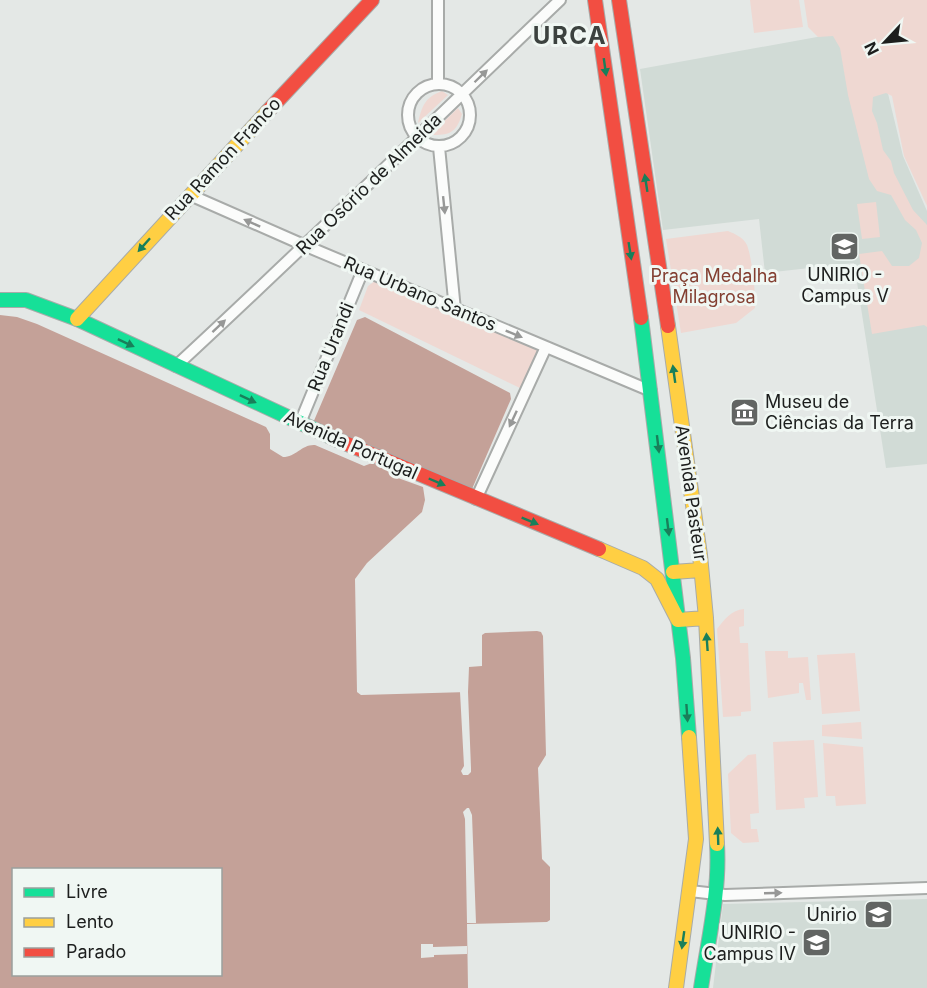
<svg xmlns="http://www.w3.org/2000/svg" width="927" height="988" viewBox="0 0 927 988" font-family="Inter,sans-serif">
<rect width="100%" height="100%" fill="#e4e8e6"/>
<path fill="#d1dbd6" d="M872,27L903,156L927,211V464L886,468L854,263L765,273L759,219L663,230L640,69Z
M927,899V988H713L723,904Z"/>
<path fill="#efd8d2" d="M750,0H799L803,27L754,33Z
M804,0H927V206L904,156L892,96L886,93L873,97L872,111L877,123L883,150L891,161L894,173L913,210L927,225V327L924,325L872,334L859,254L882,251L892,266H909L919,258L922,243L916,230L905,220L891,195L877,191L869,179L848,95L840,48L833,36L818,37L808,27Z
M442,91L448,95L418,123C422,106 425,97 442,91Z
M458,108L462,114C456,134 449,135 430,135Z
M876,202L880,237L862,239L857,204Z
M728,231C735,234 743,237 747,245C752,258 756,294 755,308L736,323L681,333L666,239Z
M375,281L537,348L536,354L520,388L359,310L368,286Z
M744,609V626L739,627L740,643H748L751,711L741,712V716L723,717L717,629C725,619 731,610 744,609Z
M765,651H788V658L808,657L811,700H806L803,683H799V693L768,698Z
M855,653L860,711L822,714L817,655Z
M861,722L862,739L822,736V725Z
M814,740L818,797L804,798L805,808L776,810L773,742Z
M823,743L863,747L866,804L836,806L835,796H826Z
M756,754L759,813L750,814L751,829H757L759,842L743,843L731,833L728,774L748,755Z"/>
<path fill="#c4a198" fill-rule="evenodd" d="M0,315L17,317L37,324L266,427L270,434V449L283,457C296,457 302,444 315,445L364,466L372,463L376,457L313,423L357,320L365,317L510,393L511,399L472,489L401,466L398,478L423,487L425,500L422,512L367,563L355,579L357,692L361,695L468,692L469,667L482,666V635L485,633L537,631L541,632L543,636L546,755L538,768L542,859L550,867V920L547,922L467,924L468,988H0ZM14,870H220V974H14Z"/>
<path fill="#e4e8e6" d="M460,692H468L471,768V772L468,775H463L461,771L464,766Z
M467,808H469L472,815L476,923H467L465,819L463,812Z
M421,944H433V947L467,946V954L434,955V957L421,958Z"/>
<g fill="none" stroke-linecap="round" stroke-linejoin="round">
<defs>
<path id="street" d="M438,83V0
M408 115a31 31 0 1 1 62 0a31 31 0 1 1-62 0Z
M439,147L455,310
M190,195L306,246L651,391
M176,366C306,246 432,122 560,0
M300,423L363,270
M476,499L546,347
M690,891L725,895L927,888"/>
<path id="fast" d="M0,300H26L77,319L333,438
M641,318L683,658L689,737
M701,988C708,941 720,892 717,844"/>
<path id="slow" d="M77,319L268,111
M668,326L700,555L706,618L717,844
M599,549L643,568L657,579L678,620L706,618
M673,572L701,570
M676,988L696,839L689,737"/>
<path id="jam" d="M595,0L641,318
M619,0L668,326
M268,111L372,0
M333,438L599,549"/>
</defs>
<use href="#street" stroke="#a8aba9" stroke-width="14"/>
<use href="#fast" stroke="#a8aba9" stroke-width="16"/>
<use href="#slow" stroke="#a8aba9" stroke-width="16"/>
<use href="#jam" stroke="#a8aba9" stroke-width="16"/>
<use href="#street" stroke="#fbfcfb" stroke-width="10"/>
<use href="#fast" stroke="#16e098" stroke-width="14"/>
<use href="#slow" stroke="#ffcf43" stroke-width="14"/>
<use href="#jam" stroke="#f24e42" stroke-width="14"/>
</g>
<defs><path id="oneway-solid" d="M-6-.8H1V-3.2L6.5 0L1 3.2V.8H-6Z" transform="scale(1.5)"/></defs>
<g fill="#197f5a">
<use href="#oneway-solid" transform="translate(605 67) rotate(82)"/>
<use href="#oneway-solid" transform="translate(646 183) rotate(-99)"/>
<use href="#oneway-solid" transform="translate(144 245) rotate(132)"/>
<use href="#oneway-solid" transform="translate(630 251) rotate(81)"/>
<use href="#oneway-solid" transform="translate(126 343) rotate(25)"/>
<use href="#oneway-solid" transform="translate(674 374) rotate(-98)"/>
<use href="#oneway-solid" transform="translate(248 399) rotate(25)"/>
<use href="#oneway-solid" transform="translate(658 444) rotate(83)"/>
<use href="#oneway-solid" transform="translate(437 482) rotate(23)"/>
<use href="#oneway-solid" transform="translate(530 521) rotate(22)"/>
<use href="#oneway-solid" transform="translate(668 527) rotate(83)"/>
<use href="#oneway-solid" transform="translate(707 642) rotate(-94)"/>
<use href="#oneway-solid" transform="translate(687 713) rotate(86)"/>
<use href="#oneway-solid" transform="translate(718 836) rotate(-92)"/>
<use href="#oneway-solid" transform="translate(683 940) rotate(98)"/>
</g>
<g fill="#979897">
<use href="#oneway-solid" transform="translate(481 76) rotate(-44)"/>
<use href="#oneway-solid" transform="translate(444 205) rotate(84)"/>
<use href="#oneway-solid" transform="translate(252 223) rotate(-156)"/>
<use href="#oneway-solid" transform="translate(219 326) rotate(-43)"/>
<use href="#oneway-solid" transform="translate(514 334) rotate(22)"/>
<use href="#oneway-solid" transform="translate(513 419) rotate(115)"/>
<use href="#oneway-solid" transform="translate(773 893) rotate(-2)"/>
</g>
<defs>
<symbol id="university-square" viewBox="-11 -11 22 22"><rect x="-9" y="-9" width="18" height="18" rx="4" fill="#626563" stroke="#f0f7f3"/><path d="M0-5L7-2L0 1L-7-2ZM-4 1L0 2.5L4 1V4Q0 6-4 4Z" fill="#fff"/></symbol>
<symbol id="museum-square" viewBox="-11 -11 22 22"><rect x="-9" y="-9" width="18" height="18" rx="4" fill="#626563" stroke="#f0f7f3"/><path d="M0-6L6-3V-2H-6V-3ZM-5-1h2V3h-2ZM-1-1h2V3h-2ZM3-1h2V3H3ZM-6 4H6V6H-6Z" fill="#fff"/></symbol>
</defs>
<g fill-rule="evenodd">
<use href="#university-square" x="828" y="230" width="33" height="33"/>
<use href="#museum-square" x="728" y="396" width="33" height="33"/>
<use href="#university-square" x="862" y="898" width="33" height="33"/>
<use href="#university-square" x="800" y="926" width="33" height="33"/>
</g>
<g text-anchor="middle" stroke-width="6" stroke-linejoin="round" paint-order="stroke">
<g font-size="18" fill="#1c1e1d" stroke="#f0f7f3">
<text transform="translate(223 159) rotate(-47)" y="6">Rua Ramon Franco</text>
<text transform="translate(369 184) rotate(-44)" y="6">Rua Osório de Almeida</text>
<text transform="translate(420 294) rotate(23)" y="6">Rua Urbano Santos</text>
<text transform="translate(331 347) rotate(-68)" y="6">Rua Urandi</text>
<text transform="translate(351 445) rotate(24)" y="6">Avenida Portugal</text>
<text transform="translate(691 493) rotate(82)" y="6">Avenida Pasteur</text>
</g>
<g font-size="18" fill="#1c1e1d" stroke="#f0f7f3" text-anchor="end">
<text x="845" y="281" text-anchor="middle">UNIRIO -<tspan x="845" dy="21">Campus V</tspan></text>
<text x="765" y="408" text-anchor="start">Museu de<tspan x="765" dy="21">Ciências da Terra</tspan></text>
<text x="857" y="921">Unirio</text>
<text x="796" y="939">UNIRIO -<tspan x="796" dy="21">Campus IV</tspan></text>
</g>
<g font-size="18" fill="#833f31" stroke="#f0f7f3">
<text x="714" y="282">Praça Medalha<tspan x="714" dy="21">Milagrosa</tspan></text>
</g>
<g font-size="24" font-weight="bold" letter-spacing="1.5" fill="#3c423f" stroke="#f0f7f3">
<text x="570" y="44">URCA</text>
</g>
</g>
<rect x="12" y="868" width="210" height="108" fill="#f0f7f3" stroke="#9ba09d" stroke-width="1.5"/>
<rect x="24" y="888" width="30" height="9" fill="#16e098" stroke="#9ba09d" stroke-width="1.5"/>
<text x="66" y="898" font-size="18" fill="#1c1e1d">Livre</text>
<rect x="24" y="918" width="30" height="9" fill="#ffcf43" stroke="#9ba09d" stroke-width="1.5"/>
<text x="66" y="928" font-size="18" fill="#1c1e1d">Lento</text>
<rect x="24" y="948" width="30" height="9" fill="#f24e42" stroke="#9ba09d" stroke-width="1.5"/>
<text x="66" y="958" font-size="18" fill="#1c1e1d">Parado</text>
<g transform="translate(885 42) rotate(244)" stroke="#f0f7f3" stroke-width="4.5" paint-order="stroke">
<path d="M0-4.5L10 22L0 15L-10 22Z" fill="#1c1e1d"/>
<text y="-9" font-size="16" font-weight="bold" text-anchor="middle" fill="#1c1e1d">N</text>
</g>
</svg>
